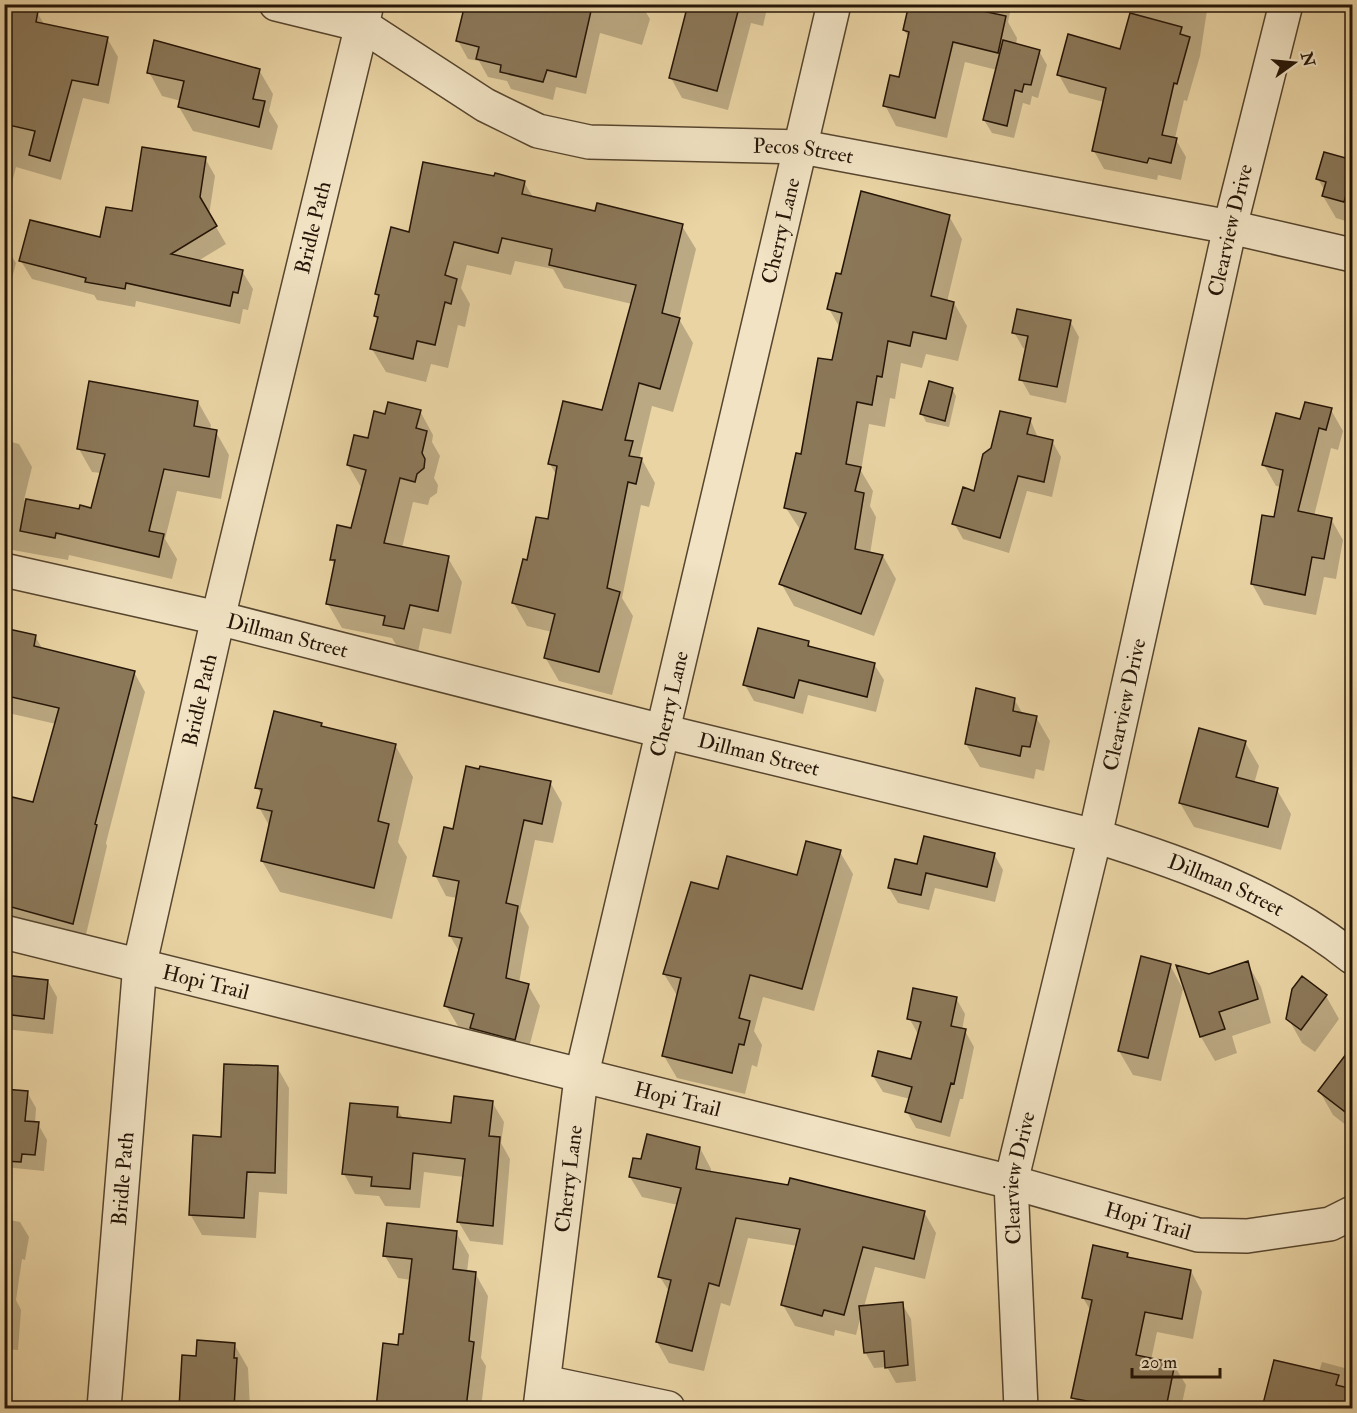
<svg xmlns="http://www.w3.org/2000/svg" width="1357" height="1413" viewBox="0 0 1357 1413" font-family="'IM FELL Double Pica',serif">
<rect width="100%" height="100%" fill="#ead4a4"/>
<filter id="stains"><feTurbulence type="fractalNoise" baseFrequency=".00333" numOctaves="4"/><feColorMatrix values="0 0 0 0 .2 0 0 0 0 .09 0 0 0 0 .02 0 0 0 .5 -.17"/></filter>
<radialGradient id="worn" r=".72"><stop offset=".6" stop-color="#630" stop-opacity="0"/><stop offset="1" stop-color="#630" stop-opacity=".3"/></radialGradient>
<path fill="#0003" d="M4,4L37,12L45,26L107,38L118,57L109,104L83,98L61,180L16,167L10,190L4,188Z
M467,4H641L650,19L642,45L600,33L586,94L556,87L553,100L511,89L507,81L488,77L479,61L468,59L458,41Z
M690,4H768L763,26L751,23L728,110L682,98L671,78Z
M910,4H1012L1008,22L1017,38L1016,45L1039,51L1047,65L1038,98L1032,96L1030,105L1023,103L1014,138L992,133L984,120L997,70L965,62L947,138L896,126L885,105L900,79L909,38L904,30Z
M1134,4H1208L1200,56L1187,101L1184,100L1175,138L1186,157L1181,180L1158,175L1157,180L1104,169L1094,151L1104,102L1069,93L1059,75L1121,51Z
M259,70L273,94L269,111L278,126L272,150L193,131L179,107L181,101L162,96L149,72Z
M205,158L215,176L209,215L226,244L198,261L242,271L253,289L248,310L243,309L240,324L136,301L135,307L97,300L94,295L32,279L21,261L102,239Z
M1352,162V223L1336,218L1323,196L1325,191L1318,179Z
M524,182L534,199L596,213L682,226L696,249L679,319L693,343L673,412L652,406L640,456L655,483L649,507L641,505L622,598L633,616L612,695L559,681L545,657L552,632L527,626L513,602L529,562L549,521L557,476L550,464L603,411L632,304L564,288L553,269L515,261L511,275L467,265L461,288L470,304L465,327L458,325L448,368L431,364L426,382L386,372L372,349L378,322L375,316L380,299L376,293L411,234Z
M949,216L962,239L947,302L954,303L967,326L958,361L926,354L922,368L901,363L895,399L890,398L885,427L869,424L861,471L873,491L870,506L876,517L870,554L883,556L896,579L874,636L794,606L781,583L801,531L786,508L833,362L840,328L829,309L842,276Z
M4,244L16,263L4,309Z
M1070,321L1079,337L1066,403L1030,395L1021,379L1027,349L1023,348L1014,332Z
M4,351L11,362L4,393Z
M952,389L956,396L949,427L926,422L922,414Z
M198,402L211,425L210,430L216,432L229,455L221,499L177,491L165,539L177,559L172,579L69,555L68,560L7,549L4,561V440L19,444L32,467L24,500L80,510L92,509L101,473L92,472L79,449Z
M1331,410L1343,431L1338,450L1331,448L1314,516L1331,519L1343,540L1336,579L1324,577L1316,615L1264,605L1252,584L1275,519L1281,487L1276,486L1264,465L1301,421Z
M420,411L433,435L432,442L440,456L434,478L438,485L437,493L430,498L428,505L413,502L402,548L448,558L462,582L451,634L423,628L418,652L398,648L392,638L342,628L328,604L335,566L331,559L352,530L362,489L348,465L386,416Z
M1030,419L1038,438L1052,441L1061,457L1052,497L1027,491L1009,553L963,539L954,523Z
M4,635L35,636L43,650L134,672L145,692L106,843L107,846L84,943L4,921V810L10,812L34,804L56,724L4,712Z
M808,643L812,649L874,664L884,680L876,712L808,695L803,714L754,701L745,685Z
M1014,699L1023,714L1036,717L1050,741L1044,771L1036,769L1034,779L980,767L966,744Z
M321,724L323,728L395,745L413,777L398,842L407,857L392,919L280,892L262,861L270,827L259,807L262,796L257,787Z
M1245,742L1259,766L1254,784L1277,790L1291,814L1281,850L1194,827L1180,803Z
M550,782L562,803L553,843L535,840L520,911L529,927L519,983L528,985L540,1006L526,1059L484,1049L473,1030L458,1026L446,1006L460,953L450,936L457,898L446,896L435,875L454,831Z
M840,852L853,874L814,1011L763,997L754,1031L762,1045L757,1067L752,1065L745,1094L677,1078L664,1056L678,997L664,974L719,891L798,877Z
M994,854L1003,870L995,902L935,888L929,910L898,903L889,888L919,865Z
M1247,963L1261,987L1271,1023L1232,1036L1237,1053L1215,1061L1201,1037L1178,967L1209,975Z
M1170,965L1183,989L1161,1081L1133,1075L1119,1051Z
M4,976L48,981L57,997L53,1034L4,1029Z
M1326,996L1339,1019L1315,1052L1302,1043L1288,1018Z
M956,998L965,1014L962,1030L965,1031L974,1047L963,1099H960L950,1137L916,1128L907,1112L910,1099L883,1092L873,1076L912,1061L918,1034L909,1018Z
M1352,1050V1130L1333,1115L1320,1092Z
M277,1067L289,1088L287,1194L259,1192L256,1238L202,1235L190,1214L222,1138Z
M4,1090L27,1092L36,1108L35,1124H38L47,1140L44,1171L4,1167Z
M492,1102L504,1122L501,1143L510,1159L503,1245L470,1241L458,1221L464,1177L424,1172L420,1208L385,1206L379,1196L355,1194L344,1174L397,1108L403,1119L452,1124Z
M700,1148L711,1169V1173L924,1212L936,1233L925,1279L875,1267L864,1307L902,1304L911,1319L916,1381L896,1383L887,1367L874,1368L865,1352L861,1315L856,1335L835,1330L834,1336L795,1326L783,1305L798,1246L748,1238L730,1306L721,1303L704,1371L669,1363L657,1342L670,1293L660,1277L678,1205L642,1197L630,1177L642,1161Z
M4,1219L20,1222L29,1237L25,1260L22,1259L16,1300L21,1310L18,1350L4,1349Z
M456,1232L469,1255L467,1272L475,1273L488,1296L481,1358L486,1366L481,1408H335L336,1400L378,1405L404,1336L411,1280L398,1278L385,1256Z
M1127,1254L1130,1259L1191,1271L1202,1292L1193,1339L1157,1332L1151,1360L1174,1365L1186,1385L1181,1408H1079L1073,1397L1091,1311L1083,1298Z
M234,1344L248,1368L250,1408H181L184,1357L197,1358Z
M1275,1361L1319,1372L1322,1362L1352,1370V1408H1264Z
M4,1406H14L15,1408H4Z"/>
<path fill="#8b7859" stroke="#251507" stroke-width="1.5" d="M4,4L38,11L36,22L108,37L98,85L72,80L50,161L29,155L35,131L4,124Z
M465,4H558L591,11L576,77L547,70L543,82L500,72L501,65L476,59L479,47L456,41Z
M688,4H740L717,91L669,78Z
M909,4H950L1006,16L998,53L953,42L935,118L883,106L890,75L899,77L909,32L903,30Z
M1130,13L1182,27L1180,34L1190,37L1177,84L1174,83L1162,135L1177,138L1171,163L1149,158L1147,163L1092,151L1106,88L1057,75L1068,34L1120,49Z
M154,40L260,69L253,99L265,101L259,127L178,107L184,81L147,73Z
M1003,40L1040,50L1031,85L1024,84L1022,92L1015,90L1007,126L983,120Z
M142,147L206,157L200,197L217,226L171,254L243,270L238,293L233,292L230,306L126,283L125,289L85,282L86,278L19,261L30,220L100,237L106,207L132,211Z
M1324,152L1353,160V193L1347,192L1344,202L1322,196L1326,182L1316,179Z
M423,162L494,176L495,173L525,181L522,194L595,211L597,203L683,224L662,313L680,318L660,389L639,383L625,440L633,441L629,456L642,458L636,484L628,482L607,588L620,592L599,672L544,658L555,614L512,603L523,559L527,560L536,517L548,519L557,466L548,464L563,401L602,410L636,285L549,265L552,249L502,238L498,253L454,242L445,275L457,279L451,304L445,302L435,345L417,341L413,359L370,349L378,317L374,316L379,295L375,294L391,227L409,232Z
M861,191L950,215L931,296L954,302L946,339L913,332L910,346L888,341L882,377L877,376L872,405L857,402L846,464L861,467L855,491L864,493L855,549L883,555L861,614L779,584L806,513L784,508L796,453L801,454L818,358L832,360L842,313L827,309L836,273L841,274Z
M1017,309L1071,320L1057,387L1019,380L1028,336L1012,333Z
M89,381L198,401L194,426L217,430L209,477L164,469L149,531L164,534L159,557L56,533L55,538L20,531L26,499L79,509L80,505L91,508L105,454L77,449Z
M929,381L953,388L945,421L920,414Z
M388,402L421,410L416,428L427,431L422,453L425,459L424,468L417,474L415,482L400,478L384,543L449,556L438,611L410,605L404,629L383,625L385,616L326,604L335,560H330L337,525L351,528L366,470L347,465L354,435L368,438L374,411L385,414Z
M1305,402L1332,408L1326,430L1319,428L1298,511L1332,518L1324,559L1312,557L1305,595L1251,584L1262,515L1274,517L1283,470L1262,465L1276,413L1300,419Z
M1000,411L1031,418L1027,434L1053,440L1044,482L1018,476L1000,538L952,524L963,487L974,491L983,454L991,448Z
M4,628L36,635L34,646L135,671L95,824L97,825L73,924L4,905V809L9,810L12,797L33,802L59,708L7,696Z
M758,628L809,641L808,646L875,663L867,697L799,680L794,698L743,685Z
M976,688L1015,698L1013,711L1037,716L1030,747L1022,746L1020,756L965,744Z
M274,711L322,723L321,726L396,744L378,821L389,824L374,888L261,861L272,811L257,808L262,789L255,788Z
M1199,728L1246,741L1236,777L1278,788L1268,827L1179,803Z
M466,766L479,769L480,766L551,781L542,824L524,820L506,903L518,906L506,978L529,984L515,1040L470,1028L474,1014L444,1006L462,938L449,936L459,881L433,876L444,827L453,829Z
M924,836L995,853L987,887L926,873L921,895L888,888L895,859L917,864Z
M806,841L841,850L802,989L750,975L739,1018L750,1021L744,1045L739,1044L732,1073L662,1056L681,978L663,974L691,882L718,889L727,856L797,875Z
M1141,956L1171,964L1148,1058L1118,1051Z
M1248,961L1258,999L1219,1012L1225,1029L1200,1037L1176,965L1209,974Z
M4,975L48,980L44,1019L4,1014Z
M1302,976L1327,995L1301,1030L1286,1019L1292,989Z
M913,988L957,997L951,1026L966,1029L954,1084L951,1083L941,1122L905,1112L912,1087L872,1076L878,1051L911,1059L921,1022L907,1019Z
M1353,1045V1118L1318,1091Z
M224,1064L278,1066L275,1173L247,1172L244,1218L189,1215L193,1135L221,1137Z
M4,1089L28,1091L25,1121L39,1122L35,1155L22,1154L21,1162L4,1161Z
M454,1096L493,1101L489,1136L500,1137L493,1226L457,1222L465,1159L413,1153L410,1189L371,1186L372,1177L342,1174L350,1103L398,1107L397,1117L451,1123Z
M647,1134L700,1147L696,1169L788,1185L790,1178L925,1211L914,1259L863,1247L844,1315L824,1310L822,1316L781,1305L800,1229L736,1218L719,1286L709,1283L692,1351L656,1342L671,1280L658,1277L681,1188L629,1177L633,1158L641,1159Z
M387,1223L457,1231L453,1269L476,1272L469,1341L474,1342L466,1408H376L383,1343L398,1345L399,1334H403L412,1259L383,1256Z
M1093,1245L1128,1253L1127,1257L1191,1270L1182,1319L1145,1312L1136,1355L1175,1363L1166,1408H1124L1071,1398L1092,1300L1082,1298Z
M903,1302L908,1365L885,1368L884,1351L864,1353L859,1306Z
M197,1340L235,1343L234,1358H237L234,1408H179L182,1355L196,1356Z
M1274,1360L1339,1375L1336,1385L1353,1389V1408H1262Z"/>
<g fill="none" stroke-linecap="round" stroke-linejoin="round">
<defs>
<g id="minor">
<path id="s1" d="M276,4L362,25L485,105L538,131L589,142L802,147L1230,227L1352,255"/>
<path id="s2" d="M4,570L218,618L662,731L1095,836C1186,864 1277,897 1352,957"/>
<path id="s3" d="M4,932L1011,1182L1198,1235L1247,1236L1330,1224L1352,1213"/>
<path d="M544,1382L668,1408"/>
<path id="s4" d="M104,1408L140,963L218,618L367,4"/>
<path id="s5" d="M540,1408L581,1078L834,4"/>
<path id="s6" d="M1021,1408L1011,1182L1095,836L1230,227L1286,4"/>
</g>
</defs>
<use href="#minor" stroke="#56452e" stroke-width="36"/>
<use href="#minor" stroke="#f1e3c4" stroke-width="33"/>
</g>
<g text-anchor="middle" stroke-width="5" stroke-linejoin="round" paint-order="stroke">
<g font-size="21" fill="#251507" stroke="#f1e3c4">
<text dy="7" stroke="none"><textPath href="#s1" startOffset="561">Pecos Street</textPath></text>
<text dy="7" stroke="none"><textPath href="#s4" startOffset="1202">Bridle Path</textPath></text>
<text dy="7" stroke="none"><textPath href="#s5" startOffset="1203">Cherry Lane</textPath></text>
<text dy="7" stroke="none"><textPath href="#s6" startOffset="1203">Clearview Drive</textPath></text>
<text dy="7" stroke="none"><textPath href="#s2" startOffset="291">Dillman Street</textPath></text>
<text dy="7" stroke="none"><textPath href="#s4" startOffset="716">Bridle Path</textPath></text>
<text dy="7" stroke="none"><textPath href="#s5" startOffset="717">Cherry Lane</textPath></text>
<text dy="7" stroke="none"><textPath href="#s6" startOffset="717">Clearview Drive</textPath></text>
<text dy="7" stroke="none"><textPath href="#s2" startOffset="777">Dillman Street</textPath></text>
<text dy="7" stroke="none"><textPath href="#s2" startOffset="1263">Dillman Street</textPath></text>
<text dy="7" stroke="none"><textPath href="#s3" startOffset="208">Hopi Trail</textPath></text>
<text dy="7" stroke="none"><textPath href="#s3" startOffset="694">Hopi Trail</textPath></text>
<text dy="7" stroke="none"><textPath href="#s5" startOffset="231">Cherry Lane</textPath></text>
<text dy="7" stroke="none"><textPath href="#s6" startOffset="231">Clearview Drive</textPath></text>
<text dy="7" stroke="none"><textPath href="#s4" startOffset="230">Bridle Path</textPath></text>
<text dy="7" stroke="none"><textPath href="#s3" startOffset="1180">Hopi Trail</textPath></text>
</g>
</g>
<rect width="1357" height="1413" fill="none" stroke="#ead4a4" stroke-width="24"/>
<rect x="6" y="6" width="1345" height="1401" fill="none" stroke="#251507" stroke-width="3"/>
<rect x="12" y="12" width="1333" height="1389" fill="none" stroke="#251507" stroke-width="1.5"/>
<g transform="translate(1294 63) rotate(75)" stroke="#f1e3c4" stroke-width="4.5" paint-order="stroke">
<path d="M0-4.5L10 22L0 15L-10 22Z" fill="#251507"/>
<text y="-9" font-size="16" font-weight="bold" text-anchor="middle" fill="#251507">N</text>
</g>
<path d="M1132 1368v9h88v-9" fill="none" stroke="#251507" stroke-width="3"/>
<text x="1141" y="1368" font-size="18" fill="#251507" stroke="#f1e3c4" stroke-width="4.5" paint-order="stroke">20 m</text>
<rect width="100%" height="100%" filter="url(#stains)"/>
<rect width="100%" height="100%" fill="url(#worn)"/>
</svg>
